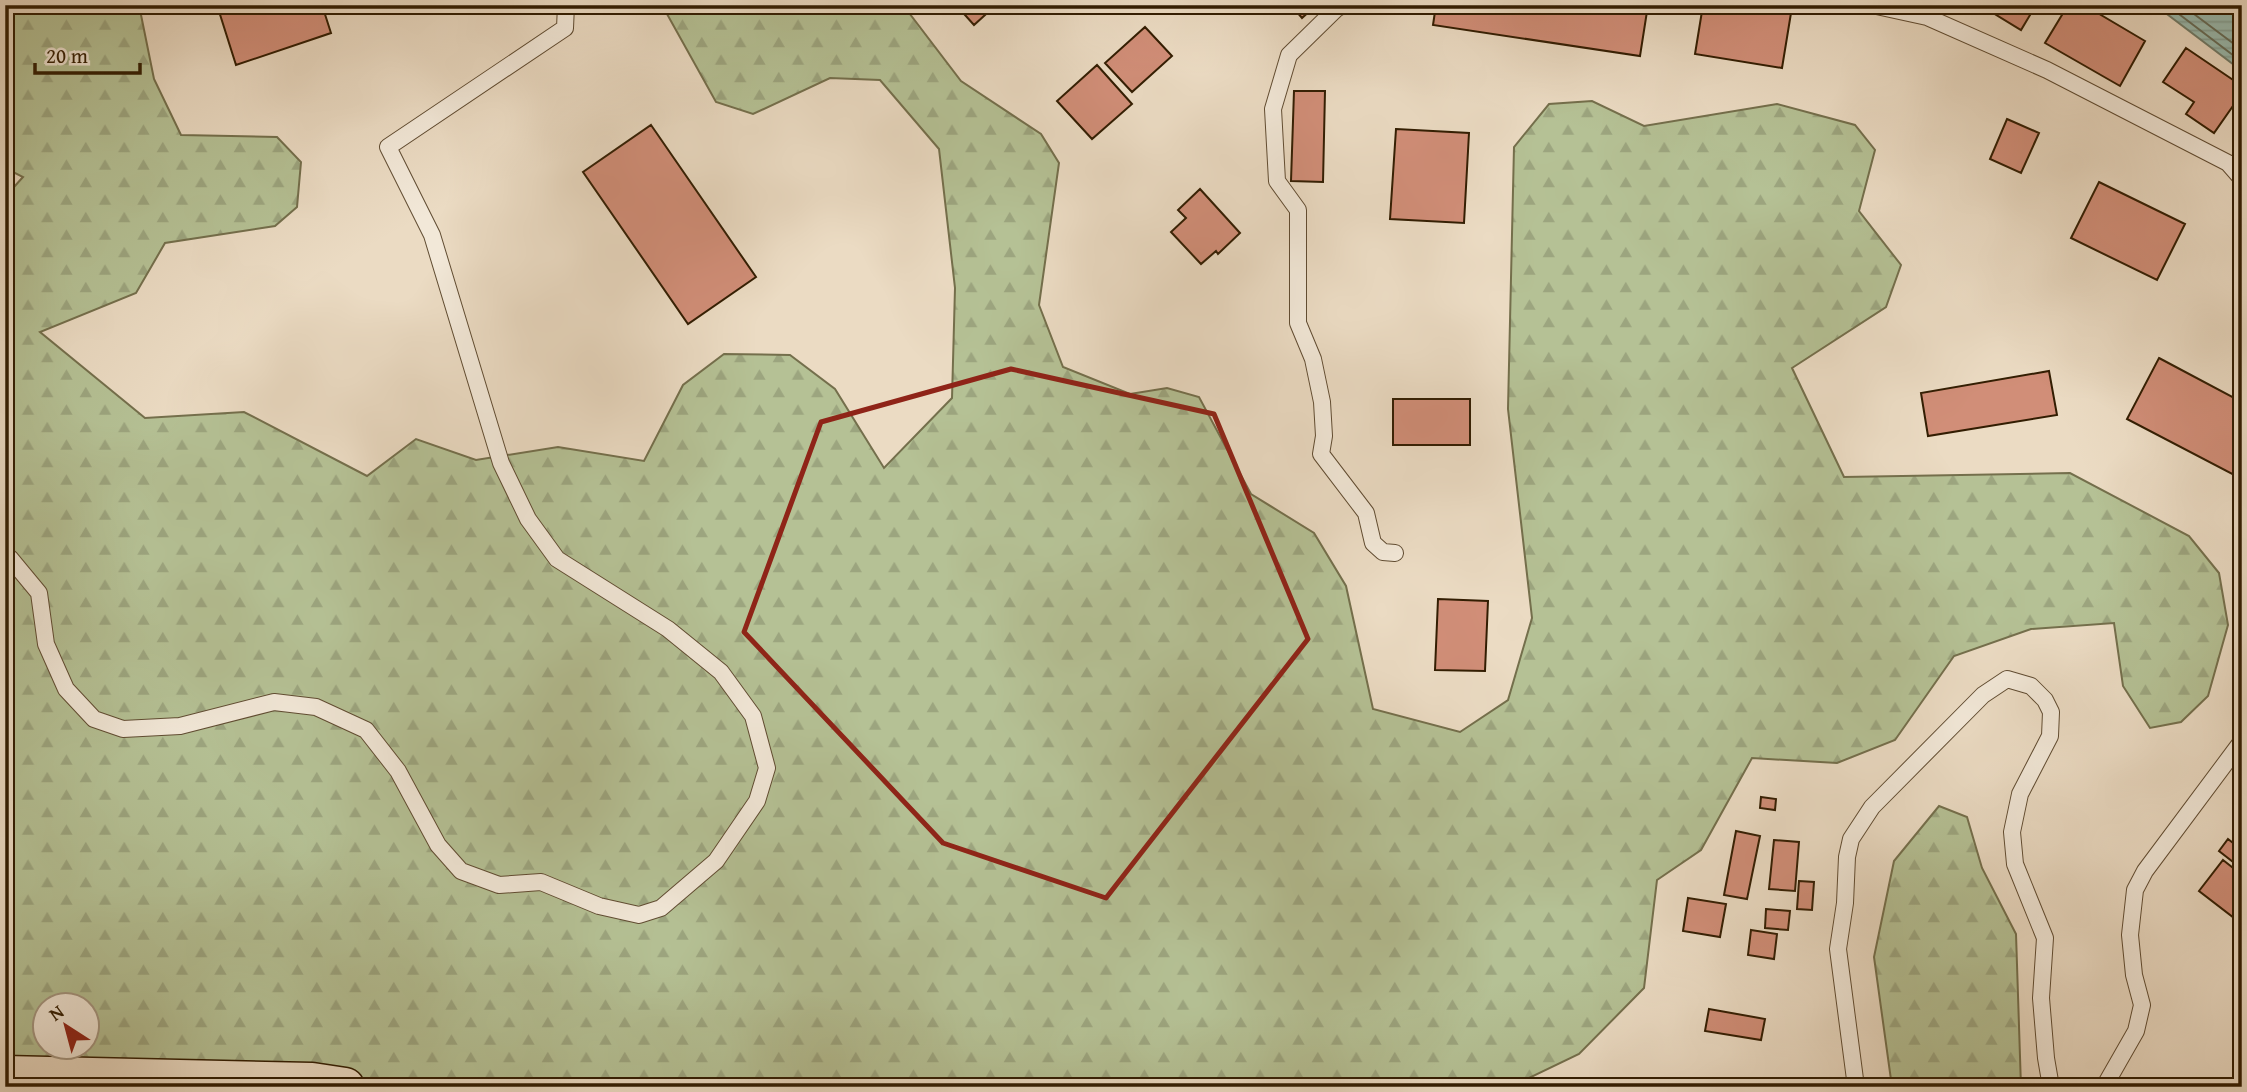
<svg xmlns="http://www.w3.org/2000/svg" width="2247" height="1092" viewBox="0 0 2247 1092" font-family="'Gentium Book Plus',serif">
<defs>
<pattern id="forest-firs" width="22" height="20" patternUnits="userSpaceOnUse" patternTransform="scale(1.75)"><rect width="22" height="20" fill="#b5c195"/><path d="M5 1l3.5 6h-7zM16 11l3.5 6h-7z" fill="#9ca57f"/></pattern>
<pattern id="water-rules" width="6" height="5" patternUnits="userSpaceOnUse" patternTransform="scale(1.75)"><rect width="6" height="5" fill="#99bbaf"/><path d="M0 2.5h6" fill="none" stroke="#84a095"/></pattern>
</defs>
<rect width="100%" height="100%" fill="#ebdbc3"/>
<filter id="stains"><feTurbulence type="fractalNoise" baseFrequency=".00286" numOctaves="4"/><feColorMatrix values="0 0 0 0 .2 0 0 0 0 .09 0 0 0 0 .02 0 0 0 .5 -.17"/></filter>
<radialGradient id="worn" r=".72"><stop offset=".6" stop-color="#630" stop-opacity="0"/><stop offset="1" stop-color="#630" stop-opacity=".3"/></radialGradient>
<path fill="url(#forest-firs)" stroke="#746f4c" stroke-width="2" fill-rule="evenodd" d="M5,5H139L154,79L181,135L277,137L301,162L297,207L275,226L165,243L136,293L40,332L145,418L244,412L367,476L416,439L476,460L558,447L644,461L683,385L724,354L790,355L835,389L884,468L952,398L955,288L939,149L880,80L830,78L753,114L716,102L662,5H903L961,81L1041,134L1059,163L1039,305L1063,367L1130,394L1167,388L1199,397L1251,494L1314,533L1346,586L1373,709L1460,732L1508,700L1532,618L1508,409L1514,147L1549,104L1592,101L1644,126L1777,104L1855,125L1875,150L1859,211L1901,265L1886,307L1792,368L1844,477L2070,473L2189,536L2219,573L2228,625L2208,696L2181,722L2150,728L2123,686L2114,623L2031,629L1954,656L1895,740L1837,763L1752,758L1701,850L1657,880L1644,988L1579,1054L1510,1087H5V197L23,177L5,168ZM46,1004H88V1046H46Z
M1939,806L1967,817L1982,868L2016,934L2021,1087H1892L1874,957L1894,861Z"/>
<path fill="url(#water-rules)" stroke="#707c6a" stroke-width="2" d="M2155,5H2242V71Z"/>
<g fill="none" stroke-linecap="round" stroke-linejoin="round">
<path stroke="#666c58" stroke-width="2" d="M2167,5L2242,62
M2182,5L2242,50"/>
</g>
<path fill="#d18e78" stroke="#321d02" stroke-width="2" d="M217,5H322L331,33L236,65Z
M956,5H996L974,25Z
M1291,5H1311L1313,8L1302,18Z
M1436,5H1648L1640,56L1433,25Z
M1703,5H1740L1791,13L1782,68L1695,54Z
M1980,5H2036L2021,30Z
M2068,5H2084L2145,41L2120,86L2045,43Z
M1145,27L1172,56L1132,92L1105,63Z
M2186,48L2242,86V93L2214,133L2186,114L2194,102L2163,82Z
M1097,65L1132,104L1092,139L1057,101Z
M1294,91H1325L1323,182L1291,181Z
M2007,119L2039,133L2021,173L1990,159Z
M651,125L756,277L688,324L583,172Z
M1396,129L1469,133L1464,223L1390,219Z
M2099,182L2185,224L2157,280L2071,238Z
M1200,189L1240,233L1218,254L1216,251L1201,264L1171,232L1186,218L1178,210Z
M2159,358L2242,402V471L2238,477L2127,419Z
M2049,371L2057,415L1928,436L1921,393Z
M1393,399H1470V445H1393Z
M1438,599L1488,601L1485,671L1435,670Z
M1761,797L1776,799L1775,810L1760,808Z
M1736,831L1760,836L1747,899L1724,895Z
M2228,839L2242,850V869L2219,851Z
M1774,840L1799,842L1795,891L1769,889Z
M2223,860L2242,875V916L2238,921L2199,891Z
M1799,881L1814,882L1812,910L1797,909Z
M1688,898L1726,904L1720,937L1683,931Z
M1766,909L1790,911L1788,930L1765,928Z
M1751,930L1777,934L1774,959L1748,955Z
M1709,1009L1765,1019L1761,1040L1705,1031Z"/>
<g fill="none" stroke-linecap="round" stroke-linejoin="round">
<defs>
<path id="service" d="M1343,5L1336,9L1289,55L1273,109L1277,181L1298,210V323L1313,359L1322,402L1324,436L1321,454L1366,513L1373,543L1383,552L1395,553
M1872,5L1927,17L2047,70L2228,163L2242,179
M5,557L10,558L39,593L46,644L66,689L94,719L123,729L180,726L274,702L316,707L366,730L398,771L438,845L461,871L499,885L541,882L599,906L639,915L661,908L716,861L757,801L767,768L753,716L721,672L668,629L557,559L528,519L501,463L432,235L388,147L565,28L566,5
M1856,1087L1838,949L1845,903L1847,857L1851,839L1872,807L1983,695L2007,679L2031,686L2045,700L2051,712L2050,736L2020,794L2012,832L2015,864L2045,938L2041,998L2046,1058L2051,1087
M2104,1087L2136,1031L2142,1005L2134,975L2130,935L2135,890L2145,871L2242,741"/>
<path id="trunk" d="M5,1075L312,1082L345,1087"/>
</defs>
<use href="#service" stroke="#604c32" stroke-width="18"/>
<use href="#trunk" stroke="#321d02" stroke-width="41"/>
<use href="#service" stroke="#f2e8d8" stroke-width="16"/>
<use href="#trunk" stroke="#ebdbc3" stroke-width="38"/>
</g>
<path fill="none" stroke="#8f2418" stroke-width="5" stroke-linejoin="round" d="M1011,369L1214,414L1308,639L1106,898L943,843L744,632L821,422Z"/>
<rect width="2247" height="1092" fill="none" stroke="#ebdbc3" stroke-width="28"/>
<rect x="7" y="7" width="2233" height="1078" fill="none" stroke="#321d02" stroke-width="3.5"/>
<rect x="14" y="14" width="2219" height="1064" fill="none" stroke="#321d02" stroke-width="2"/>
<g transform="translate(66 1026) rotate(324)"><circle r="33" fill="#f2e8d8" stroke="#a59782" stroke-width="2"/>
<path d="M0-5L12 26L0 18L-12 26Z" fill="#8f2418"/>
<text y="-10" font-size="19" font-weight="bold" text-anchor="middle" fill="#321d02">N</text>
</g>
<path d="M35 63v10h105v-10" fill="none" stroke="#321d02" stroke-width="3.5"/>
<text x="46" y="63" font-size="21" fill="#321d02" stroke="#f2e8d8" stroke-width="5" paint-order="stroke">20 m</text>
<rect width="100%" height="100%" filter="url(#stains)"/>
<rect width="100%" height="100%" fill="url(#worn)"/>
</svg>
